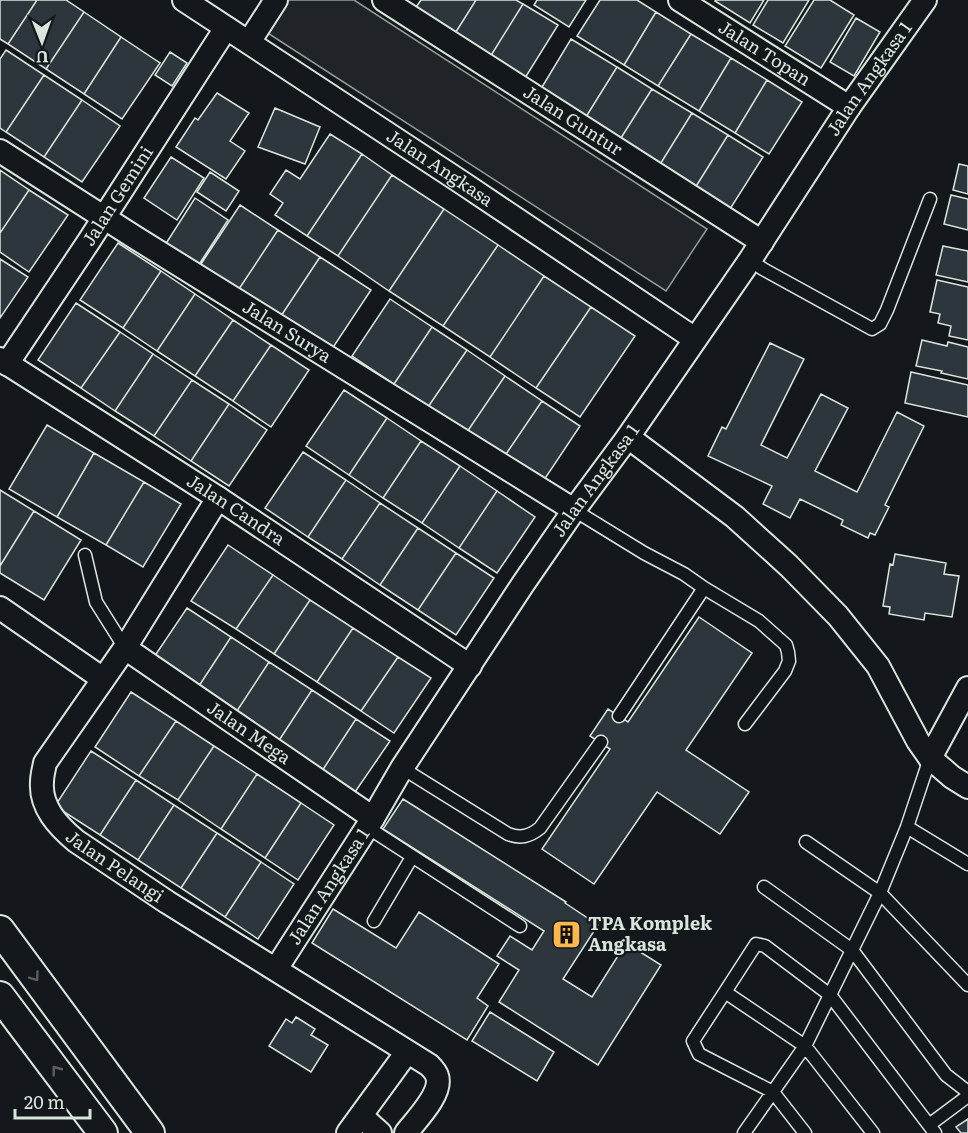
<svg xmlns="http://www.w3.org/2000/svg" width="968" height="1133" viewBox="0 0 968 1133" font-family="Literata,serif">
<rect width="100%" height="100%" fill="#14181c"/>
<path fill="#202428" stroke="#939e99" stroke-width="1.5" d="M283,0H354L707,229L666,291L263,30Z"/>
<path fill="#2c363c" stroke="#d8e6dc" stroke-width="1.5" d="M0,0H37L8,44L0,39Z
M37,0H66L84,12L46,69L8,44Z
M421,0H476L454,35L414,10Z
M476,0H516L523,4L490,57L454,35Z
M537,0H586L569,27L534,5Z
M600,0H637L656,12L624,65L577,36Z
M716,0H764L750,23L715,1Z
M768,0H809L783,43L753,25Z
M814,0H830L854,15L821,68L785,46Z
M523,4L558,25L525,78L490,57Z
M84,12L121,37L84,94L46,69Z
M656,12L691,34L658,86L624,65Z
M856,18L880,32L854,76L830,62Z
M691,34L731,58L699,111L658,86Z
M121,37L160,63L122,119L84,94Z
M571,39L617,67L584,120L539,92Z
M6,50L44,75L6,132L0,128V59Z
M170,52L187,63L172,86L155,75Z
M731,58L767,80L735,133L699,111Z
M617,67L652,89L619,141L584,120Z
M44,75L82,100L44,157L6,132Z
M767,80L802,102L769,154L735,133Z
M652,89L692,113L659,166L619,141Z
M217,93L249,113L230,141L245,151L226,179L176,147L195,118L198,120Z
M82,100L120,126L82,182L44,157Z
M275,108L320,127L305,164L258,147Z
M692,113L728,135L695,188L659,166Z
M330,134L362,154L307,236L275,215L283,203L270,194L286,170L300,179Z
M728,135L763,157L730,209L695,188Z
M362,154L392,175L338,256L307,236Z
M171,157L204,178L177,220L144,198Z
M959,164L968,166V194L953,190Z
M0,170L29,190L0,233Z
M210,172L239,191L226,211L197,192Z
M392,175L444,209L389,291L338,256Z
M29,190L68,215L29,272L0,252V233Z
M951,195L968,199V230L944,224Z
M195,198L228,220L198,266L165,245Z
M240,205L278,230L237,292L199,267Z
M444,209L498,245L443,326L389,291Z
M278,230L320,257L279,319L237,292Z
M118,243L161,271L123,328L80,300Z
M498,245L544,276L490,357L443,326Z
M943,246L968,251V282L936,275Z
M320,257L371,290L330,352L279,319Z
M0,259L28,277L0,318Z
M161,271L195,294L157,351L123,328Z
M544,276L591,307L536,388L490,357Z
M937,280L968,287V340L949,336L951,326L938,323L940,314L930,312Z
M195,294L233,320L195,376L157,351Z
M390,299L432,327L394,384L352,356Z
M76,303L120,332L81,388L38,360Z
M591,307L635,336L580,417L536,388Z
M233,320L271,345L233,401L195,376Z
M432,327L467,350L428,407L394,384Z
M120,332L153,354L115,411L81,388Z
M922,340L947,346L948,342L968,347V379L941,373L942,371L916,366Z
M770,343L804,359L761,445L787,458L821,394L848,408L815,471L857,492L897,412L924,426L885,505L889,507L875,535L870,533L868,538L841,525L843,520L800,499L790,518L763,504L772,486L708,456L722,427L726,429Z
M271,345L309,370L271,427L233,401Z
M467,350L505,376L467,432L428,407Z
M153,354L192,380L154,436L115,411Z
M911,372L968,385V417L905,403Z
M505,376L542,401L504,457L467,432Z
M192,380L229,404L191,461L154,436Z
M344,390L387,418L349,475L306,446Z
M542,401L580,426L542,483L504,457Z
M229,404L267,430L229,486L191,461Z
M387,418L421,441L383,498L349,475Z
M47,425L94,453L57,517L9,489Z
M421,441L460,466L422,523L383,498Z
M303,452L346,480L308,537L265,508Z
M94,453L144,482L106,545L57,517Z
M460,466L497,491L459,548L422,523Z
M346,480L380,503L342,559L308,537Z
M144,482L181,504L143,567L106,545Z
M0,490L34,511L0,566Z
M497,491L535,517L497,573L459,548Z
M380,503L418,528L380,585L342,559Z
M34,511L81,540L44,600L0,573V566Z
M418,528L456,553L418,610L380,585Z
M228,545L273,575L236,629L191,601Z
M456,553L494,578L456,635L418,610Z
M895,554L946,563L944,574L959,576L952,617L925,613L924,620L889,614L890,607L883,606L890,564L893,565Z
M273,575L310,600L274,654L236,629Z
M310,600L353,628L317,682L274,654Z
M187,608L231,637L195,692L150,663Z
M699,617L752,653L686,750L749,792L720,834L657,792L594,884L542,849L610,749L590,736L608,709L628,722Z
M353,628L398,657L361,711L317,682Z
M231,637L269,662L233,717L195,692Z
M398,657L431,678L394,733L361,711Z
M269,662L312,690L276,745L233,717Z
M312,690L356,719L320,774L276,745Z
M131,692L176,721L139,776L95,747Z
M356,719L390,741L353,795L320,774Z
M176,721L214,746L178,800L139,776Z
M214,746L257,774L221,829L178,800Z
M91,751L136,780L100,835L55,806Z
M257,774L301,803L265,858L221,829Z
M136,780L174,805L138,860L100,835Z
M403,799L566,902L565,903L598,925L563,979L592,997L626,943L661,965L598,1065L499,1002L519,970L497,956L510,936L532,950L544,931L383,829Z
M301,803L334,825L298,880L265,858Z
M174,805L217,833L181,888L138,860Z
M217,833L261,862L225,917L181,888Z
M261,862L294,884L258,939L225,917Z
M333,909L396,948L419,912L499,964L477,998L488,1006L467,1040L312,943Z
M490,1012L554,1052L537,1081L472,1041Z
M296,1017L315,1029L311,1035L328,1045L311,1072L269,1046L286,1019L292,1023Z
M968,1119V1133H961L956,1127Z"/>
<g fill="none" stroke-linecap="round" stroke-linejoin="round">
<defs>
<path id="service" d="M750,260L763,269L872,329L880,324L887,310L930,199
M574,510L644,553L684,574L704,588L619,716
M85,555L96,602L125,648
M704,588L759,621L786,645L788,652L789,661L785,671L745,724
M402,768L508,834C521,839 530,836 540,828L601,742
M367,827L520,926
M907,827L968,864
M806,842L880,893L968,985
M764,887L852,950L946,1075L968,1092
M374,921L412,857
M725,992L693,1041L699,1054L773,1092L805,1133
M929,1125L968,1096
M744,1133L805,1046L880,893L907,827L930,758
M873,1133L805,1046L725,992L756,944L765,946L830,995L935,1133"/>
<g id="minor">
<path id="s1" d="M184,0L461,182L695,339"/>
<path id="s2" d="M384,0L762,242"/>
<path id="s3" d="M680,0L849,107"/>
<path d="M249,42L276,0"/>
<path id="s4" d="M0,151L136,238L574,510"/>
<path id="s5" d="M0,359L218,498L470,666"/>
<path id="s6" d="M7,364L89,241L226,28"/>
<path d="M628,437L735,517L789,566L838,616L878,666L918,741L930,758L952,777L968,787"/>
<path id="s7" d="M218,498L125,648L45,763C44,769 42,775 42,782C40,807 58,826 76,841L167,902L429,1065C432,1068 436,1072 437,1076C443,1093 416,1120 406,1133"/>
<path d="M0,608L103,679"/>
<path id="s8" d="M125,648L373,818"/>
<path d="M930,758L968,688"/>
<path id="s9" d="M276,969L373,818L402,768L523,584L574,510L628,437L750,260L849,107L925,0"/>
<path d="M361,1116L380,1133"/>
<path d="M348,1133L407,1052"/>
</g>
<path id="tertiary" d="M0,930L150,1133
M0,996L103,1133"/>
</defs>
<use href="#service" stroke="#d8e6dc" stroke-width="15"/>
<use href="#minor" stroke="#d8e6dc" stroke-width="26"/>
<use href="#tertiary" stroke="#d8e6dc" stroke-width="32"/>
<use href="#service" stroke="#14181c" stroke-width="12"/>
<use href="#minor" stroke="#14181c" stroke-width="22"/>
<use href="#tertiary" stroke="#14181c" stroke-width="28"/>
</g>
<defs><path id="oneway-chevron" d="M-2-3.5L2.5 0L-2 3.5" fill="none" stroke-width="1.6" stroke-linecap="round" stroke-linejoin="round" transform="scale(1.5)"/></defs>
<g stroke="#59605f">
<use href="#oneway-chevron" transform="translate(35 977) rotate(54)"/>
<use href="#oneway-chevron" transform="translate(56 1070) rotate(-127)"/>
</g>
<defs>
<symbol id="building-square" viewBox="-11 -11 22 22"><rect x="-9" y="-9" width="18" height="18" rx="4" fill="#ffb74d" stroke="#14181c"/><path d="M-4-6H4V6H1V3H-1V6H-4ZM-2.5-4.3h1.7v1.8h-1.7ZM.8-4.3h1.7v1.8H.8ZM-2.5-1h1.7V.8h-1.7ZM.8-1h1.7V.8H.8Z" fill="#111"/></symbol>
</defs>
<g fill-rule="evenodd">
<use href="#building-square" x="550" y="918" width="33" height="33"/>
</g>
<g text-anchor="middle" stroke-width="4.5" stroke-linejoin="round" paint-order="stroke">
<g font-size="18" fill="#d8e6dc" stroke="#14181c">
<text dy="6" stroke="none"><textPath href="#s3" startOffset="100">Jalan Topan</textPath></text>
<text dy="6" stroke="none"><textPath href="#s9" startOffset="1070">Jalan Angkasa 1</textPath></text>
<text dy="6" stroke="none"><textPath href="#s2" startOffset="224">Jalan Guntur</textPath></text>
<text dy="6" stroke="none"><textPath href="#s1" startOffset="306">Jalan Angkasa</textPath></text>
<text dy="6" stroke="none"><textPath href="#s6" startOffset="201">Jalan Gemini</textPath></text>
<text dy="6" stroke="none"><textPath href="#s4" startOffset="339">Jalan Surya</textPath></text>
<text dy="6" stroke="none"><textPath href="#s9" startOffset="584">Jalan Angkasa 1</textPath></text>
<text dy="6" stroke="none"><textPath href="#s5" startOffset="280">Jalan Candra</textPath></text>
<text dy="6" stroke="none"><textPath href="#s8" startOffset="150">Jalan Mega</textPath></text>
<text dy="6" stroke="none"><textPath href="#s7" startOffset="453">Jalan Pelangi</textPath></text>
<text dy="6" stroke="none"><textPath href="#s9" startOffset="98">Jalan Angkasa 1</textPath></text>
</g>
<g font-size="18" font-weight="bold" fill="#d8e6dc" stroke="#14181c" text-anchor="start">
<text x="588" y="930">TPA Komplek<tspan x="588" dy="21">Angkasa</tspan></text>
</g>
</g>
<g transform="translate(42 42) rotate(179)" stroke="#14181c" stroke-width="4.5" paint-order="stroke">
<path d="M0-4.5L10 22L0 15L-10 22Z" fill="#d8e6dc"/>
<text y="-9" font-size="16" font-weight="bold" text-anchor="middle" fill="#d8e6dc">U</text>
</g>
<path d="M15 1109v9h75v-9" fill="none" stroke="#d8e6dc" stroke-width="3"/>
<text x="24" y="1109" font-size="18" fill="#d8e6dc" stroke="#14181c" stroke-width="4.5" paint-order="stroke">20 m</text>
</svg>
